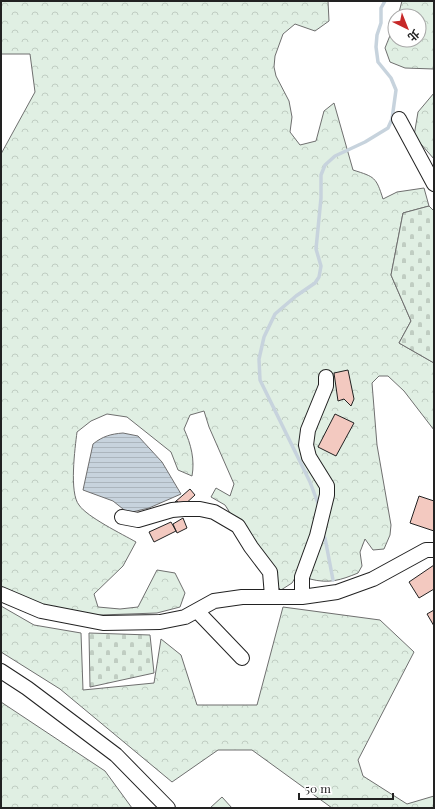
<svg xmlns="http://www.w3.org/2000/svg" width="435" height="809" viewBox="0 0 435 809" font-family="'Playfair Display','Noto Sans TC',serif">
<defs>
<pattern id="forest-crowns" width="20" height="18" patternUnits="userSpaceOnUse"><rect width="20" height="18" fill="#e0efe3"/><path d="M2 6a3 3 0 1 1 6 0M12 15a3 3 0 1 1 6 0" fill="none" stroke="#c0cdc2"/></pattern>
<pattern id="cemetery-stones" width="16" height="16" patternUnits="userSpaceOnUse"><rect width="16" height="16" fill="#e0efe3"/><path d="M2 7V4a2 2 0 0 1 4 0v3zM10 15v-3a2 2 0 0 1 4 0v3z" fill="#c0cdc2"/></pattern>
<pattern id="water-rules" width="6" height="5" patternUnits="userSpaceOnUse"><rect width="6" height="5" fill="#c7d3dd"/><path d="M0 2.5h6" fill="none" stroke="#abb5bd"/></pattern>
</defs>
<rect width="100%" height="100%" fill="#fff"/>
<path fill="url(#forest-crowns)" stroke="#6f6f6f" d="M1,1H328L329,21L315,31L295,24L283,34L275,56L274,67L276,76L289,101L292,117L290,132L300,145L316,141L324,111L334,103L353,170C375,177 376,177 383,199L397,192L424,188L429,206L403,213L391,275L411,321L399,343L434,363V430L404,391L388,376H379L372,383L377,445L391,525L390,535L384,549L373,550L365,539L360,552L362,566L358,573C341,580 329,584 310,579L307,571L309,554L292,583L281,590L276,585L225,505L211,497L216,488L230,496L234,484L209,427L204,411L190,415L184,429C191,444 195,460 192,476L178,470L171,452L127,417L107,414L91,421L77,432C75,448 69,493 79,505C87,517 122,534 136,542L123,566L94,594L98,607L120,609L138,607L157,570L175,573L185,593L180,607L157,613L100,615L78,623L1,597V154L35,92L30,54H1Z
M402,1H434V69L405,68L390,62L385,48L395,23V40H419V16H398Z
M434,93V159L414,136L418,112Z
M1,606L34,625L81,633L83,690L154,683L161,639L181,655L197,705H257L283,607L380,620L414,652L358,760L363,776L407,804L434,796V808H332L252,750H218L172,782L60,689L1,652Z
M1,702L105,771L132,808H1Z"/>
<path fill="url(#cemetery-stones)" stroke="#6f6f6f" d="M429,206L434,211V363L399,343L411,321L391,275L403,213Z
M89,633L150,635L154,673L90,687Z"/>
<path fill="#e0efe3" stroke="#6f6f6f" d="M222,797L232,808H210Z"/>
<path fill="url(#water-rules)" stroke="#6f6f6f" d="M123,433L138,436L162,462L181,494L149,508L128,513L113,501L83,490L93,444C103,436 111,434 123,433Z"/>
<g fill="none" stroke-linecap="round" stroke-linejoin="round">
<path stroke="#c7d3dd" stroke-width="3.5" d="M319,506L310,482L260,380L259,359L264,337L275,314L296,296L315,283L319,277L321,266L316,249L321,198V175L325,165L335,156L365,142L388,128L392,119L396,90L391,78L378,62L376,47L377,35L381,23V8L385,1
M325,538L333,580"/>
</g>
<path fill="#f3c9c0" stroke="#222" d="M348,370L354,399L351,406L344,399L338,401L334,373Z
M335,414L354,423L336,456L318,447Z
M190,489L195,495L182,507L177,501L175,502Z
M419,496L434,501V531L410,523Z
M183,518L187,528L177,533L173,524Z
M171,522L176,531L154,542L149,532Z
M434,565V589L419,598L409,582Z
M434,610V626L427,614Z"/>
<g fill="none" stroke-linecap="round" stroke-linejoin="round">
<defs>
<path id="minor" d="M399,119L434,184
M122,517L138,520L172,510L184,509H200L214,512L238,526L251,547L270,572L272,596
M1,594L41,611L103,623L160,622L185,617L214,601L242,597H302L337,592L373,579L426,550H434
M302,597V577L317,536L327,495V486L309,457L306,445L308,430L326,386V377
M197,611L242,658
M1,671L27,688L116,755L168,808"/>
</defs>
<use href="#minor" stroke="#222" stroke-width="16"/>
<use href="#minor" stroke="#fff" stroke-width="14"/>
</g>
<rect width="435" height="809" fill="none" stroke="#222222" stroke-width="4"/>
<g transform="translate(407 28) rotate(137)"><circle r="19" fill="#ffffff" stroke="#a7a7a7"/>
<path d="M0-3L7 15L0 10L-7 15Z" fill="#c62828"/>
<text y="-6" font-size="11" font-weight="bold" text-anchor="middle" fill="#222222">北</text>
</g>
<path d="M299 793v6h94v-6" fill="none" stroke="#222222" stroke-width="2"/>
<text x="305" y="793" font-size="12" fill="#222222" stroke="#ffffff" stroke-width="3" paint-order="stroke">50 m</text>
</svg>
